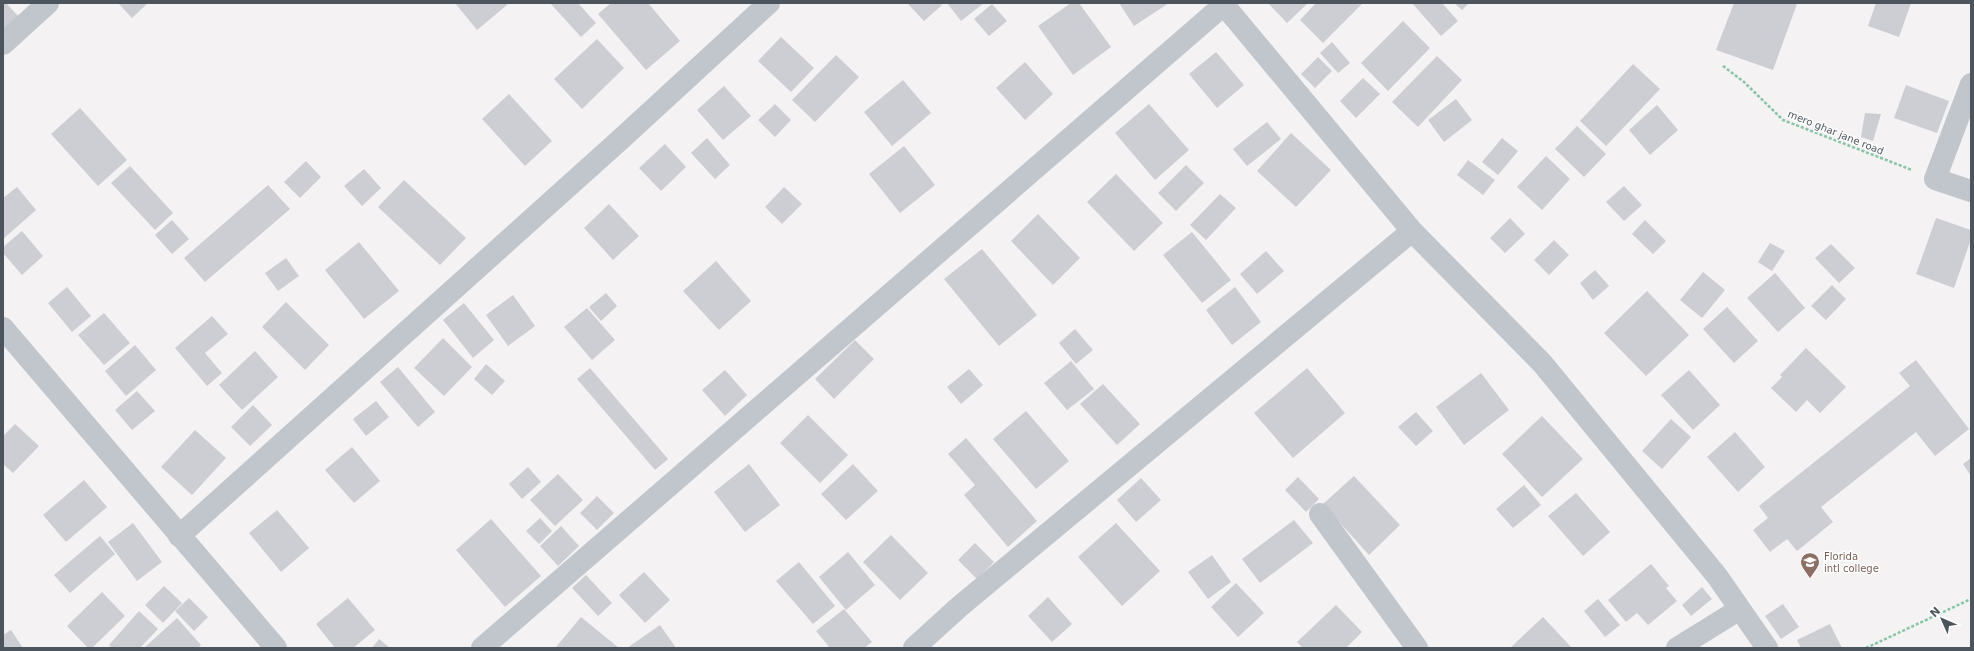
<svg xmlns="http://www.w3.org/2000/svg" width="1974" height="651" viewBox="0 0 1974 651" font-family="'DejaVu Sans',sans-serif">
<rect width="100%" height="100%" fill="#f4f2f2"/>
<path fill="#cdced3" d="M3,3H6L20,18L3,34Z
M118,3H148L132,18Z
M455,3H506L507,5L477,30Z
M550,3H578L596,23L581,37Z
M611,3H648L680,41L646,70L598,14Z
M909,3H940L942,5L924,21L908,4Z
M947,3H984L961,21Z
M1071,3H1079L1111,47L1073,75L1038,26Z
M1119,3H1169L1134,26Z
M1268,3H1308L1287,23Z
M1316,3H1363L1323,43L1300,20Z
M1412,3H1442L1458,21L1441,36Z
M1454,3H1469L1462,10Z
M1734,3L1797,4L1773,70L1716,50Z
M1876,3H1911L1899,37L1868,26Z
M992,4L1007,21L989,36L974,19Z
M1403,21L1430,48L1388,91L1361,63Z
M781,37L814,68L791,92L758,61Z
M597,39L624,68L582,109L554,79Z
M1332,42L1350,63L1338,73L1320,53Z
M1216,52L1244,85L1217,108L1189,74Z
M836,55L859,77L815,122L792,100Z
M1437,56L1462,80L1418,127L1392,102Z
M1318,57L1332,71L1315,88L1301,74Z
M1025,62L1053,94L1025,120L996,88Z
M1633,64L1660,89L1606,146L1580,121Z
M1363,78L1380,94L1356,118L1340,101Z
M903,80L931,113L892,146L864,112Z
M1906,85L1949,101L1937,133L1894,118Z
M724,86L751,116L723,140L697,110Z
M509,94L552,141L525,166L482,119Z
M1456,99L1472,120L1444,142L1428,120Z
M775,104L791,120L775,137L758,120Z
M1149,104L1189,150L1155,180L1115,133Z
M1657,105L1678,130L1650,155L1629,130Z
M80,108L127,160L98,186L51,134Z
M1865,113L1881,114L1873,141L1861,137Z
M1267,122L1281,139L1247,166L1233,149Z
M1577,126L1606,154L1584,177L1555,149Z
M1291,133L1331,170L1296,207L1257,171Z
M707,138L730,165L715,179L691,153Z
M1502,138L1518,151L1498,175L1482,162Z
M665,144L686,167L661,191L639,168Z
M904,146L935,185L900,213L869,174Z
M1546,156L1570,179L1542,210L1517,187Z
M1468,160L1495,180L1483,195L1457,175Z
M306,161L321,177L300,198L284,182Z
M1186,165L1204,183L1176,211L1158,193Z
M130,166L173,213L155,230L111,183Z
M364,169L381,188L362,206L344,186Z
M1116,174L1163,223L1134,251L1087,202Z
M404,180L466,238L440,265L378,207Z
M268,185L290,209L205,282L184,258Z
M1624,186L1642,205L1624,221L1606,202Z
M17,187L36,210L3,239V198Z
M784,187L802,204L782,224L765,207Z
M1220,194L1236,208L1206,240L1190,225Z
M609,204L639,236L613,260L584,228Z
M1038,214L1080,258L1053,285L1011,241Z
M1510,218L1525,234L1505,253L1490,238Z
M1936,218L1971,230V239L1954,288L1916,274Z
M172,220L189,239L172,254L155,235Z
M1645,220L1666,241L1653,254L1632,234Z
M22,231L43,256L22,275L3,253V247Z
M1192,232L1231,280L1202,303L1163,255Z
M1554,240L1569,255L1549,275L1534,260Z
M359,242L399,291L364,319L325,270Z
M1770,243L1785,251L1772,271L1758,262Z
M1831,244L1855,268L1839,283L1815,258Z
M982,249L1037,315L999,346L944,279Z
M1266,251L1284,271L1257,294L1240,274Z
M286,258L299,276L278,291L265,273Z
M716,261L751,301L719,330L683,291Z
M1595,270L1609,286L1593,300L1580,283Z
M1703,272L1725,290L1702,318L1680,300Z
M1775,273L1805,308L1778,332L1747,298Z
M1832,285L1846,299L1826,320L1811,306Z
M67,287L91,316L72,332L48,303Z
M1235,287L1261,322L1232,345L1206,310Z
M1647,291L1689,335L1646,376L1604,333Z
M606,293L617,306L601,321L589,307Z
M513,295L535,326L508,346L486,315Z
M286,302L329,345L305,370L262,327Z
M464,303L494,340L473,358L443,320Z
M1727,307L1758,341L1734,363L1703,329Z
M587,308L615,340L592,360L564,327Z
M104,313L130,343L104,365L78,335Z
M212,316L228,334L205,353L222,373L207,386L175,348Z
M1075,329L1093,350L1076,364L1059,343Z
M443,338L472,367L444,396L414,368Z
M855,340L874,359L834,399L815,379Z
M135,345L156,370L126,396L105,371Z
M1806,348L1846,387L1820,413L1807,400L1796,412L1771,388L1782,377L1780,375Z
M255,351L278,377L242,410L219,385Z
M1916,360L1969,429L1935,456L1916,432L1821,507L1833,522L1797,551L1787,539L1770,552L1753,530L1768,518L1759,506L1910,386L1899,373Z
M1071,361L1094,389L1067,410L1044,383Z
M486,364L505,381L492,395L474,379Z
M398,367L435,412L418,427L380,382Z
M590,368L668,459L655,470L577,379Z
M1307,368L1345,413L1293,458L1254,413Z
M969,369L983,385L961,404L947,387Z
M725,370L747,395L725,416L702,390Z
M1689,370L1720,405L1693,430L1661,395Z
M1481,373L1509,410L1464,445L1436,407Z
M1103,384L1140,424L1117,445L1080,404Z
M137,391L155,411L132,430L115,410Z
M376,401L389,417L366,436L353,419Z
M253,405L272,425L250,446L231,427Z
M1026,411L1069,461L1036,489L993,439Z
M1416,412L1433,431L1416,446L1398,427Z
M808,415L848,455L820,483L780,443Z
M1542,416L1583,459L1542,497L1502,454Z
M1671,419L1691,437L1662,469L1642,451Z
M15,424L39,446L13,473L3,464V436Z
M195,430L226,458L192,495L161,467Z
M1735,432L1765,467L1738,492L1707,457Z
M966,438L1037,521L1008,547L964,495L975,485L948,454Z
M352,447L380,481L354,503L325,470Z
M1971,458V476L1963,464Z
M749,464L780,505L745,532L714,492Z
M853,464L878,491L846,520L821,494Z
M528,467L541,482L522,499L509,484Z
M558,474L583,500L555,526L530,500Z
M1354,476L1400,525L1369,555L1323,504Z
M1298,477L1319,499L1306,512L1285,490Z
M1141,478L1161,500L1136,522L1117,500Z
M84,480L107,507L66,542L43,515Z
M1524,485L1541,505L1513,528L1496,509Z
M1576,493L1610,532L1583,556L1548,516Z
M597,496L614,513L597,530L580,513Z
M277,510L309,548L281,572L249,533Z
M540,518L552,531L539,544L526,531Z
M491,519L541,576L505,607L456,550Z
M1294,520L1313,543L1260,583L1242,559Z
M133,523L162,562L137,581L108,542Z
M1116,523L1160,571L1122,606L1078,557Z
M561,526L579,546L558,566L540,546Z
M891,535L928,573L900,600L863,562Z
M100,536L115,554L70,593L54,575Z
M975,543L994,562L977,579L958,560Z
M848,552L875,585L846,610L819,577Z
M1212,555L1231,582L1208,599L1188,572Z
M799,562L835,606L813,624L776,581Z
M1651,564L1669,586L1666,588L1677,601L1648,625L1637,613L1626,622L1608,600Z
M644,572L670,600L645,623L619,595Z
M586,575L612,603L598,616L572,588Z
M1236,583L1264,613L1238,637L1211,607Z
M164,586L182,603L163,623L145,605Z
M1702,587L1712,599L1691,616L1682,605Z
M102,592L125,616L92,648H88L67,626Z
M1048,597L1072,624L1052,642L1028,616Z
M189,598L208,617L194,631L175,611Z
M348,598L375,630L353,648H335L316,624Z
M1598,599L1620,625L1605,637L1584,611Z
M1783,604L1799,627L1781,639L1765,616Z
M1336,605L1362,632L1346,648H1303L1297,642Z
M844,609L872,642L864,648H830L816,631Z
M139,611L158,629L140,648H112L109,645Z
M581,617L619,648H558L556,647Z
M1543,617L1572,648H1510Z
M177,618L201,645L198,648H144Z
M1830,624L1842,648H1801L1797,640Z
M660,625L676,648H627Z
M11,630L23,648H3V635Z
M379,639L390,648H372Z"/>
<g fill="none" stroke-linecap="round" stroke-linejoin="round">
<path stroke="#83c5a4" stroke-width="2.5" stroke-dasharray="3 2" stroke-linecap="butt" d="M1723,66L1744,82L1783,120L1912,170
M1866,648L1971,599"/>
<path stroke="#c0c6cc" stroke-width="22" d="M1224,5L1412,231L1542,363L1717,576L1767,648
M3,44L48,3
M1971,84L1935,179L1971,191
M3,328L276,648
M1320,514L1417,648
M179,536L621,139L769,3
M482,648L1226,3
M914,648L959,607L1412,231
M1677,648L1740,609"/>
</g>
<defs>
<symbol id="school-pin" viewBox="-11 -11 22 30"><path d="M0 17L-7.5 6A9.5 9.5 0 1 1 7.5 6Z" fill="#8d6e63" stroke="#fff"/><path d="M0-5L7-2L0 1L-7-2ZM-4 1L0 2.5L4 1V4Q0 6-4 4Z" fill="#fff"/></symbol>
</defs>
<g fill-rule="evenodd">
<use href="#school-pin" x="1799" y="551" width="22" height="30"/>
</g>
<g text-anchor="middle" stroke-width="3" stroke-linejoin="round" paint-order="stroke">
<g font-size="10" fill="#4c555d" stroke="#fff">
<text transform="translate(1836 132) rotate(22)" y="4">mero ghar jane road</text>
</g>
<g font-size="10" fill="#785e54" stroke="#fff" text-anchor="start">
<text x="1824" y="560">Florida<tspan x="1824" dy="12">intl college</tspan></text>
</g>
</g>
<rect width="1974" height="651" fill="none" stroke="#4c555d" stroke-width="8"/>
<g transform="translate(1942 619) rotate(315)" stroke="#ffffff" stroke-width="3" paint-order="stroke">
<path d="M0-3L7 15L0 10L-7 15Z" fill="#4c555d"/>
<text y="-6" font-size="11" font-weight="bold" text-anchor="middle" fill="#4c555d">N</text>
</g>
</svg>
